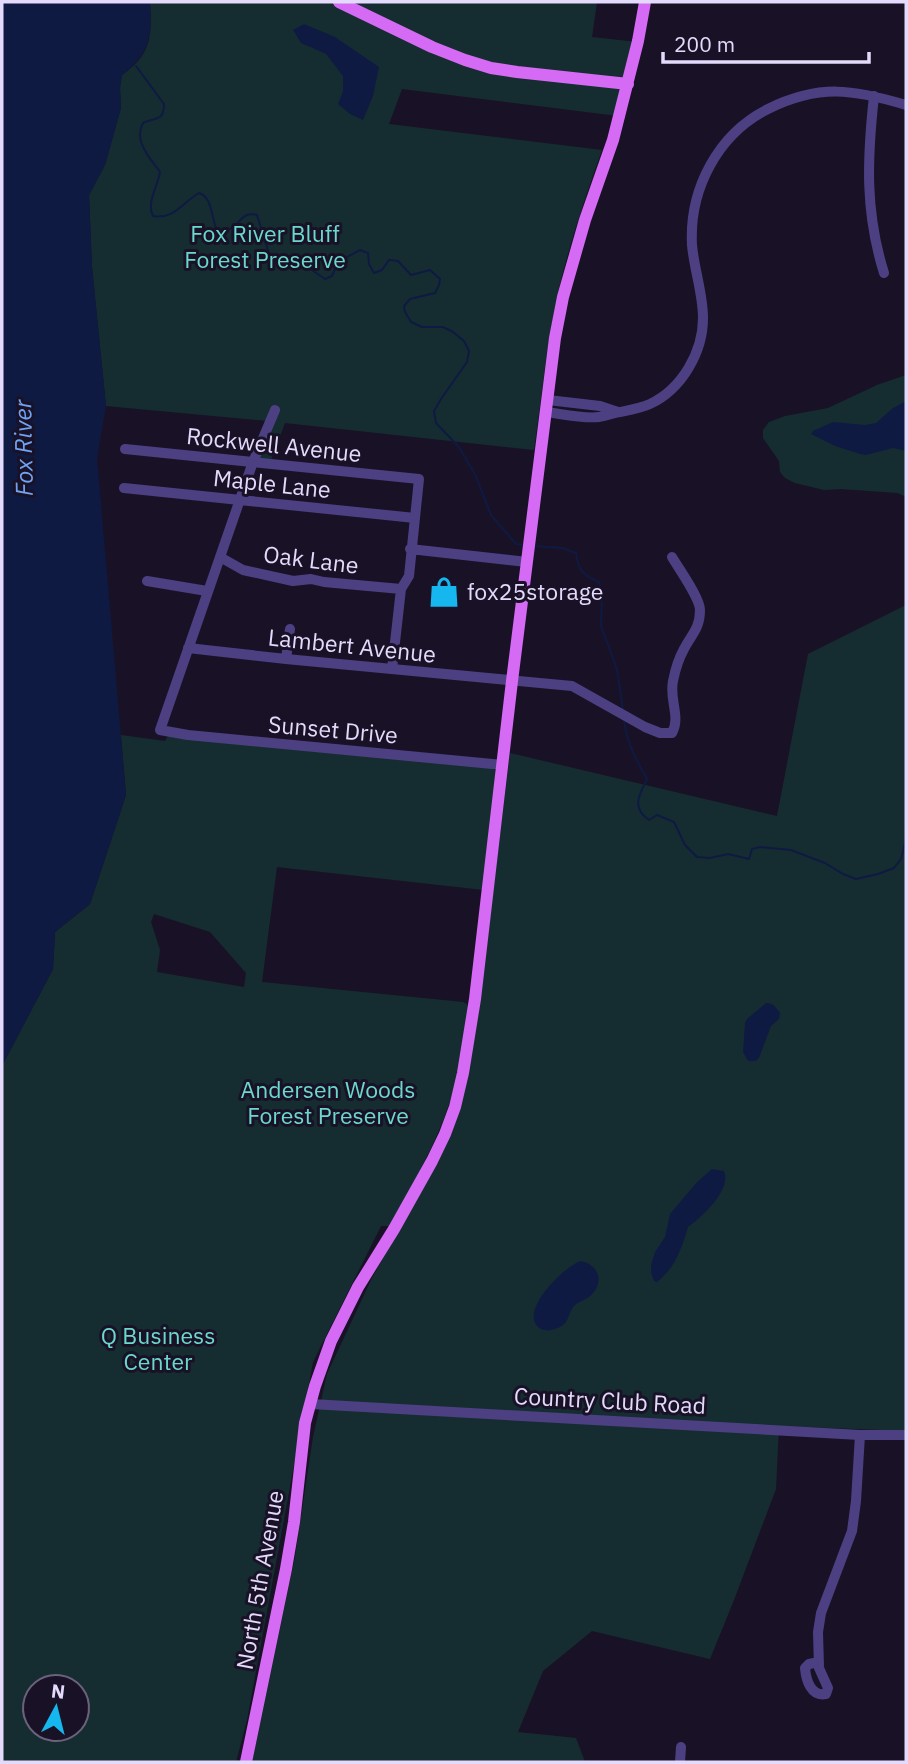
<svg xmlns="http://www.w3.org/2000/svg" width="908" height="1764" viewBox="0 0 908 1764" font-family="'IBM Plex Sans',sans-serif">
<rect width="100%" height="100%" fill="#191227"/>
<path fill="#152d31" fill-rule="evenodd" d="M150,2H597L592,37L637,42L618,116L402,89L389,124L602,150C586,195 571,239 560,284C547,339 542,395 534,450L285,423L271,460L253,458L268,421L106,406L92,267L89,195L105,165L121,108L120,88L122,75C152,54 152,35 150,2Z
M906,375V497L898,493L841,489L824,490L795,483L785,478L780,472L779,461L763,438V430L769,422L785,416L828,408L877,385Z
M906,605V1431L779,1426L776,1489L734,1600L710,1659L592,1631L543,1671L518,1732L576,1738L585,1762H252L295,1557L313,1437L327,1374L372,1278L428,1178L478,1017L510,753L777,816L808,654Z
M169,734L490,767L495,770L497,774L484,890L277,867L262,982L463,1002L467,1004L468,1008C464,1035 461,1062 454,1088C440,1138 414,1182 389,1226H381L313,1362L247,1720L236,1762H2V1066L53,969L55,932L90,904L126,795L121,735L165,741ZM154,914L210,932L246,973L244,987L157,972L160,950L151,922ZM35,1687H77V1729H35Z"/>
<path fill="#0f1a43" d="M2,2H150C152,35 151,53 122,75L120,88L121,108L105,165L89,195L92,267L106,406L97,458L126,795L90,904L55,932L53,969L2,1066Z
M304,24L335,37L379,67L373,96L363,120L350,114L338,104L343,91V76L326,54L301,43L293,30Z
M906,401V451L893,448L866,455L860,454L835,446L811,434L813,431L833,422L865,425L876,423L893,408Z
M766,1003C773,1003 776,1007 780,1013L779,1019L771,1026L759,1058L756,1061H748L743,1052L745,1023L747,1019Z
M712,1169L724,1171C732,1190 702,1217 688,1227C682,1248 675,1268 657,1282L654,1281L651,1273V1265L655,1252L665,1237L670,1214L697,1182Z
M581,1261C600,1265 605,1284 589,1297C585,1300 578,1302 575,1305C566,1315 571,1324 555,1329C549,1331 544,1331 539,1328C518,1312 564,1266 581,1261Z"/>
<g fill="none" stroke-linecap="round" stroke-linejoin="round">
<path stroke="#0f1a43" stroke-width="2" d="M136,66L164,104C164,122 155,117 143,123C133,141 150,158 160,172C158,186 146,203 153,216C174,220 183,202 199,193C212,197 211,215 216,228C241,237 236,209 257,215L270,257L285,266L309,268L325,279L332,276L338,262L360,250L368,253L369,264L374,273L382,270L389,260L398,261L411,275L430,270L440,279L439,285L435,293L410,299L404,306L405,312L411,322L422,327H443L453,332L464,341L469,351L467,362L441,399L434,411L436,423L458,446L475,474L491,515L516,544L525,545
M534,546L562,548L576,553C578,571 583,575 599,582L602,595L601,626L617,669L623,710
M624,719C626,741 636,760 647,779C639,795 631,808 649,820L657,815L674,822L685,845L697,857L710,858L728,854L749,859L752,849L760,847L791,850L825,863L843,874L856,879L878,874L894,868L901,859L905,843L906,828"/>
<path stroke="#4d4082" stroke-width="10" d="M874,96C867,160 865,212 884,273
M548,400L600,406L618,412
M275,410L253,462L160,730L188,735L503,765
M546,412C562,414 584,419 599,417C606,416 613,413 620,412C630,410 641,408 650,404C682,389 703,352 703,318C703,293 694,269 692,245C689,189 718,134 768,109C819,84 853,89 906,105
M125,449L419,479L409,576L401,589L392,669
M124,488L415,518
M410,549L527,562
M220,557L243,570L293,581L311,579L324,582L401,589
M147,581L207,591
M188,648L286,659L572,686L645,727L660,733H672C681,717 669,700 673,681C675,671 679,658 684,649C691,635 700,629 700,610C700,598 679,569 672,557
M286,659L290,629
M311,1404L860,1435H906
M819,1662L809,1664L805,1668C806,1680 811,1697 826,1694L828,1688L819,1668L818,1632L821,1613L852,1531L856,1501L860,1435
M680,1762L681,1747"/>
<path stroke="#d56af4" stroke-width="12" d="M339,2L432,47L465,60L491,68L517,72L628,84
M246,1762L286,1569L294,1522L305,1423L315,1386L331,1341L358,1287L394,1229L432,1161L445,1134L455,1107L463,1073L475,999L512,681L555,338L563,297L585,220L613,140L638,41L645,2"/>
</g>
<defs>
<symbol id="shop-bare" viewBox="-9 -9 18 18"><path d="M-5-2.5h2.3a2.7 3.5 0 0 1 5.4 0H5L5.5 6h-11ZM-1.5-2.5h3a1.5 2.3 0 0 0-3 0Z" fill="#15b7ee" stroke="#191227" stroke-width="2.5" paint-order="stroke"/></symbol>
</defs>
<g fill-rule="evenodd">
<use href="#shop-bare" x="422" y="570" width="44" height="44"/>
</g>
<g text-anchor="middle" stroke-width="6" stroke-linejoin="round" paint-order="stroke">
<g font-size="23" fill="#6bd8cd" stroke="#191227">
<text x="265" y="242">Fox River Bluff<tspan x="265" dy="26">Forest Preserve</tspan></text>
<text x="328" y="1098">Andersen Woods<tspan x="328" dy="26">Forest Preserve</tspan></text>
<text x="158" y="1344">Q Business<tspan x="158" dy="26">Center</tspan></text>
</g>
<g font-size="23" fill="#e4dafc" stroke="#191227">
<text transform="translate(274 445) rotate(6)" y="8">Rockwell Avenue</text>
<text transform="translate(272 484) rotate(6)" y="8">Maple Lane</text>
<text transform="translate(311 560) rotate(7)" y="8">Oak Lane</text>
<text transform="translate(352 646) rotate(6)" y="8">Lambert Avenue</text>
<text transform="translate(333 730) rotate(5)" y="8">Sunset Drive</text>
<text transform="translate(610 1401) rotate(3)" y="8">Country Club Road</text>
<text transform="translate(260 1580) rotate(-80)" y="8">North 5th Avenue</text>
</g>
<g font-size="23" fill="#e4dafc" stroke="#191227" text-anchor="start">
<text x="467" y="600">fox25storage</text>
</g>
<g font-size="24" font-style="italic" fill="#70a3f4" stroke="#191227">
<text transform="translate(24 448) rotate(-91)" y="8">Fox River</text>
</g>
</g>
<rect width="908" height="1764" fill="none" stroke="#e4dafc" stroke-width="7"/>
<g transform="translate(56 1708) rotate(7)"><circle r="33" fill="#191227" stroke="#6a627c" stroke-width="2"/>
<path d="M0-5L12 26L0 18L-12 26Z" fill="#15b7ee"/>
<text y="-10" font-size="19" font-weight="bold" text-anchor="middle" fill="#e4dafc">N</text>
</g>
<path d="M663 52v10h206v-10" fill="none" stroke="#e4dafc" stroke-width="3.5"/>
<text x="674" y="52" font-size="21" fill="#e4dafc" stroke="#191227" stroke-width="5" paint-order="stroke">200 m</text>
</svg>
